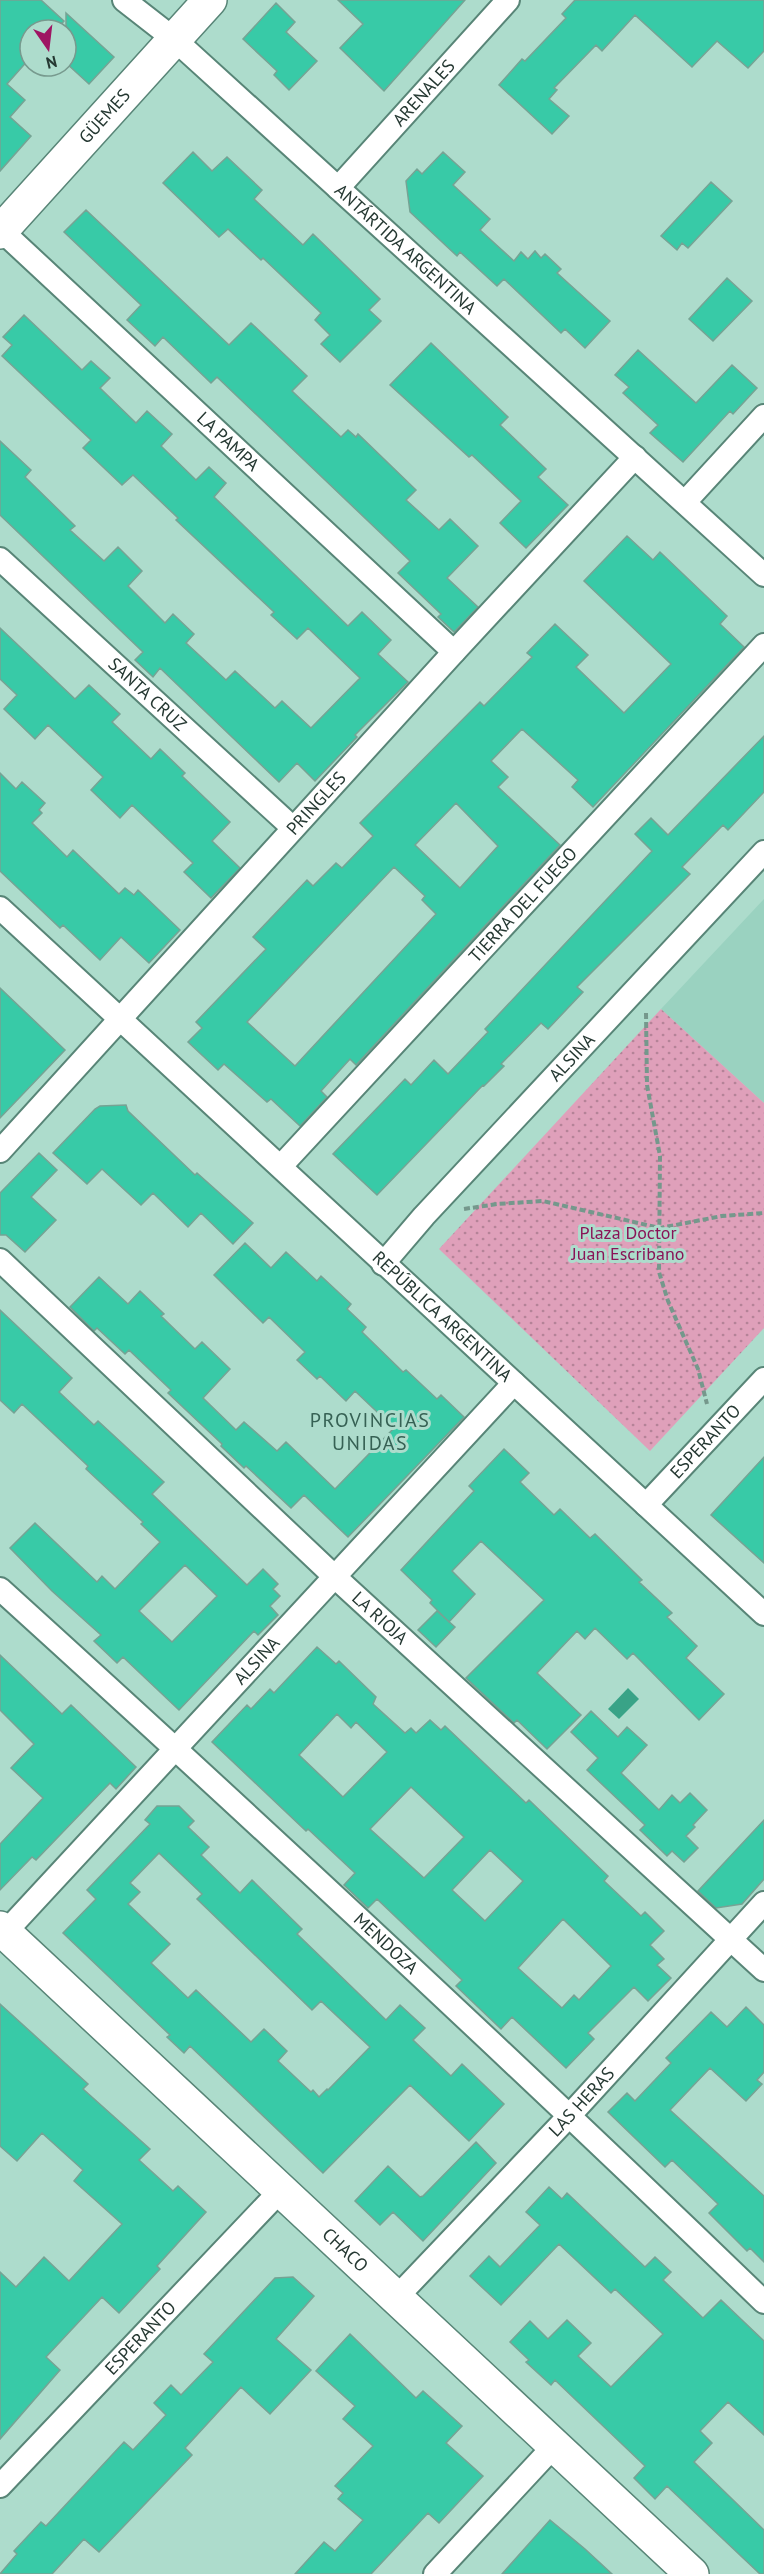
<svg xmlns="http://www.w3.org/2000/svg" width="764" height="2574" viewBox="0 0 764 2574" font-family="'PT Sans',sans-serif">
<defs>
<pattern id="park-dots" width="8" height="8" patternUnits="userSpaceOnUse" patternTransform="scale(1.5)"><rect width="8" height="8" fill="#dfa0ba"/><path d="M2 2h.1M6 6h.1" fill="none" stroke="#b58398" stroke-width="1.8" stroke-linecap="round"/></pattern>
</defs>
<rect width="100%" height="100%" fill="#addccc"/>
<path fill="#9ad2c0" d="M764,899V1103L661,1009Z"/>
<path fill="url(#park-dots)" d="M661,1009L764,1103V1328L650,1451L439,1249Z"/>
<path fill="#39a387" d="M628,1688L639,1699L619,1719L608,1709Z"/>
<path fill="#38caa7" stroke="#76a394" stroke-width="1.5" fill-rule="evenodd" d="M0,0H41L64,21L56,30H30V58L7,84L25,100L10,117L31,136L0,171Z
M338,0H465L384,91L340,48L363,24Z
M575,0H764V51L748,68L717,41L692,67L635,15L602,51L596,45L554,88L557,90L549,99L569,116L552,134L499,85L522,59L525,61L566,18L562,14Z
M276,3L295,22L286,32L317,61L289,90L274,75L277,71L243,39Z
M66,13L114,57L89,84L66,63Z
M193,152L212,171L227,157L262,190L254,199L303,245L313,234L380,299L369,310L381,321L340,362L321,344L330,335L315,320L321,313L263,258L261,260L228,229L219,237L163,183Z
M443,152L465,172L453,185L490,219L480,230L514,261L521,252L528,259L535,251L541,258L545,254L561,269L557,273L610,321L585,348L565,329L561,333L504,279L497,286L460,252L457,256L410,212L406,181L417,169L422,174Z
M711,182L732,201L688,248L682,243L677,250L661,236Z
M86,210L229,345L251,323L307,376L292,391L341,437L348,430L356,437L358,434L416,490L406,500L439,530L450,519L478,546L447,578L478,607L454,632L438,617L441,614L398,573L410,561L217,377L211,383L163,337L155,346L127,320L141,305L64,232Z
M727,278L752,301L713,341L689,319Z
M24,315L82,370L91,361L110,378L100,388L136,423L147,411L172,434L161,446L196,480L209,467L226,483L214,497L348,626L362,612L391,640L378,654L408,682L355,735L357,737L315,781L297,763L279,782L160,668L153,677L135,660L143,652L0,515V441L31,470L25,477L75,526L70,530L104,561L118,547L142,571L128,586L165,623L173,614L194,634L186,643L226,680L235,671L275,708L282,701L311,728L360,678L308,628L297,639L271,615L274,612L176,520L178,518L133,475L122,485L83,448L91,440L2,356L12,345L3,337Z
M431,343L508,417L500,425L546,469L538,477L568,505L526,548L500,523L521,501L472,455L469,457L390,385Z
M638,350L696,403L732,365L757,388L733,414L730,411L683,462L650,433L658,425L623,393L629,387L615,375Z
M627,536L653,560L660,552L727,616L720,624L744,647L593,807L572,787L578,780L522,729L491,761L508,777L498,787L560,845L356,1065L350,1059L321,1091L327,1097L300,1126L271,1099L267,1102L224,1064L218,1070L188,1042L202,1028L196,1022L266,949L253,937L307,880L313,886L336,863L342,868L373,836L360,823L480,702L484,706L532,657L527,653L555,624L588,655L576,667L624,713L671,664L584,581ZM456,803L498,846L460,888L415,845ZM394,867L425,896L422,900L436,914L295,1066L247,1022Z
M0,628L75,699L89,685L120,714L112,722L151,759L160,749L185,773L182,776L230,822L212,841L240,868L211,898L184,872L193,863L132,805L120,818L91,790L103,777L48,725L35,739L4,709L17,695L0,679Z
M764,736V792L728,830L723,825L682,867L690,874L577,987L583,992L548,1029L541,1023L501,1064L504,1066L484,1086L483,1085L377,1195L333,1154L405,1079L411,1085L434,1060L448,1074L488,1032L485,1029L652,851L635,834L651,818L668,835Z
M0,773L16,789L22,782L45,803L39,810L42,813L32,823L67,857L73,850L119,894L125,888L134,895L138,890L180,930L149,963L121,937L100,960L63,925L60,928L0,871Z
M0,988L65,1050L0,1118Z
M126,1105L128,1111L195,1175L197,1173L253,1223L233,1244L201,1213L188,1227L153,1193L141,1205L102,1169L87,1184L53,1153L95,1109L100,1106Z
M39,1153L57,1170L31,1197L56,1220L25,1252L6,1235H0V1193Z
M245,1243L271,1268L286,1252L317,1281L321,1276L351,1304L347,1309L366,1327L362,1332L403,1372L406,1370L437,1399L441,1395L464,1417L348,1537L304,1495L291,1508L246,1466L244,1468L221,1446L222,1444L168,1393L171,1390L129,1350L125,1354L97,1328L94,1331L70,1307L99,1277L128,1304L140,1291L164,1314L161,1316L195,1349L202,1342L230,1369L203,1398L236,1430L244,1422L277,1451L286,1442L335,1489L394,1428L355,1391L346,1401L320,1376L317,1379L297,1360L305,1352L269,1317L263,1323L214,1275Z
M0,1310L72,1378L59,1392L94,1425L98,1421L164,1482L152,1494L247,1585L263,1569L278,1584L273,1589L280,1596L270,1606L278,1615L258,1635L254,1631L179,1710L123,1657L117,1663L94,1641L101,1635L52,1591L10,1548L35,1523L97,1582L102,1576L115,1589L160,1542L141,1524L143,1522L86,1469L88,1466L22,1404L14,1413L0,1400ZM185,1565L217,1596L172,1642L139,1611Z
M504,1449L529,1473L520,1482L554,1515L560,1509L590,1538L595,1534L642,1580L639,1582L672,1613L667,1617L697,1646L686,1658L724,1694L699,1720L633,1653L627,1659L595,1628L585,1639L577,1631L537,1673L581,1715L547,1749L517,1720L514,1723L466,1678L544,1600L481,1541L452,1571L475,1594L449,1622L430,1603L432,1600L401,1570L474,1491L469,1486Z
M764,1457V1563L711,1515Z
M437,1611L455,1627L436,1647L418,1630Z
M317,1647L336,1664L339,1661L376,1697L373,1704L405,1733L411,1728L416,1733L430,1720L441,1730L445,1726L526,1803L529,1800L608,1876L604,1881L641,1916L645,1912L664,1931L650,1945L664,1959L657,1965L671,1978L648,2001L634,1987L588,2033L594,2039L566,2068L512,2017L501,2029L456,1986L462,1980L377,1899L368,1908L344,1885L355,1873L308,1829L306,1831L212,1742L247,1705L251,1709L270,1689L274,1693ZM337,1714L351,1728L356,1722L387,1752L343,1797L299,1755ZM411,1787L464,1837L424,1878L370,1829ZM490,1850L523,1881L485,1921L452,1890ZM563,1919L611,1966L579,2000L574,1995L562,2008L518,1968Z
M0,1655L62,1714L71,1705L136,1767L116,1789L110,1783L36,1860L32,1857L0,1890V1844L43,1798L11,1768L34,1744L0,1710Z
M591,1711L618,1737L627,1727L647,1745L621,1773L659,1810L672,1795L680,1803L690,1793L707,1810L693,1825L695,1827L686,1836L698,1848L684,1862L672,1851L667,1856L640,1830L645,1825L587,1770L598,1758L571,1732Z
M157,1806H179L194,1821L188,1827L209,1847L201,1855L240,1893L252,1880L302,1929L297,1934L386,2020L400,2005L425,2028L413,2040L451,2076L462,2064L504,2104L469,2141L410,2085L323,2173L190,2046L184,2053L167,2037L170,2035L63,1933L96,1899L87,1890L150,1824L145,1820ZM159,1853L202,1894L197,1899L312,2010L321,2001L370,2047L328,2090L327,2089L319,2097L313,2090L311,2092L278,2061L287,2051L264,2029L251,2042L196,1990L188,1998L151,1963L170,1944L128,1904L140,1892L130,1883Z
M764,1820V1879L742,1904L716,1908L698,1891Z
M0,2004L88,2084L83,2089L150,2149L139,2160L173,2191L178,2186L206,2212L157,2266L160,2269L119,2313L102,2297L46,2357L60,2370L0,2439V2272L16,2287L44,2257L69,2281L122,2224L74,2181L83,2170L42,2133L17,2161L0,2146Z
M746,2007L764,2025V2072L757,2080L762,2084L746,2101L710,2068L670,2110L764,2196V2262L750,2248L747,2251L709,2213L718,2204L672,2160L665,2167L608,2112L627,2093L635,2101L671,2063L666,2058L711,2012L727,2027Z
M476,2142L496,2163L423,2241L393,2212L380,2225L355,2201L388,2166L420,2197L423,2196Z
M549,2187L562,2199L567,2193L645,2267L655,2257L671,2272L663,2280L703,2318L721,2300L764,2341V2435L728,2402L700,2431L712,2443L694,2462L764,2530V2574H760L667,2486L655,2499L634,2478L645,2466L555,2380L551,2385L526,2362L529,2360L510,2342L530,2321L548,2339L567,2320L591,2343L578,2356L611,2387L663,2334L615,2289L611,2293L559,2244L501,2305L470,2276L489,2256L500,2267L540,2225L526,2212Z
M293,2277L314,2296L276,2339L311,2370L270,2414L241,2387L185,2448L192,2455L99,2552L84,2539L52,2574H0L17,2554L14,2551L41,2522L46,2526L124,2442L133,2450L166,2415L154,2403L171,2385L181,2395L213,2362L204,2354L275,2278Z
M350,2334L416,2398L423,2391L462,2426L446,2443L483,2476L439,2523L428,2513L371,2574H295L324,2542L335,2551L363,2520L338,2499L343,2493L335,2486L373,2446L343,2419L355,2406L316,2371Z
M550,2520L585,2549L612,2574H502Z"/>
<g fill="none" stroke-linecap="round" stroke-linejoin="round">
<defs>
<g id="street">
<path id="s1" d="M124,0L174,39L764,575"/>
<path id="s2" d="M338,188L508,0"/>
<path id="s3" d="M2,231L454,652"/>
<path d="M685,502L764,416"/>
<path id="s4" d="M0,559L293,828"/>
<path id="s5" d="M0,908L764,1614"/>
<path id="s6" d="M0,1151L454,652L635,457"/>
<path id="s7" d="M281,1166L764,645"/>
<path id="s8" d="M0,1260L335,1577L764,1970"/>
<path id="s9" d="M383,1264L424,1216L764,852"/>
<path id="s10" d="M646,1505L764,1379"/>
<path id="s11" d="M0,1589C258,1823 513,2060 764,2302"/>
<path id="s12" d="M0,1938L514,1383"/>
<path id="s13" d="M396,2298L570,2115L764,1903"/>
<path id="s14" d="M0,2486L280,2191"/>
<path d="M435,2574L554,2446"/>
</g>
<g id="secondary">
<path id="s15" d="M0,232L210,0"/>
<path id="s16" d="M0,1928L692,2574"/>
</g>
</defs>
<use href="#street" stroke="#588577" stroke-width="26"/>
<use href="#secondary" stroke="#588577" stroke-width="36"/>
<path stroke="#75988c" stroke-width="4" stroke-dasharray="6 3" stroke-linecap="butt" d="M646,1013L647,1085L660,1156L659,1272L668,1301L698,1369L707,1404
M464,1209L497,1204L543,1201L660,1228L722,1216L764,1213"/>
<use href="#street" stroke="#fff" stroke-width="22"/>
<use href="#secondary" stroke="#fff" stroke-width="33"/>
</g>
<g text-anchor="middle" stroke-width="6" stroke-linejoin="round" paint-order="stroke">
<g font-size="18" fill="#253832" stroke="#addccc">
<text dy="6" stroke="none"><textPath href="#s2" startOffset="128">ARENALES</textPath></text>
<text dy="6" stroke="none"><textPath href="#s15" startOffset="156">GÜEMES</textPath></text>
<text dy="6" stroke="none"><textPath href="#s1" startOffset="376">ANTÁRTIDA ARGENTINA</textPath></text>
<text dy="6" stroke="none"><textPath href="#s3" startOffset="309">LA PAMPA</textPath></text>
<text dy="6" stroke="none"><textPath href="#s4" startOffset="200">SANTA CRUZ</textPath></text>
<text dy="6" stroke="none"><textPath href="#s6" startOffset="470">PRINGLES</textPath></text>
<text dy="6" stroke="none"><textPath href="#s7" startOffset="356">TIERRA DEL FUEGO</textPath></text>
<text dy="6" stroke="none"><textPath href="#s9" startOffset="280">ALSINA</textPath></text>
<text dy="6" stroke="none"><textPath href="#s5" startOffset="602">REPÚBLICA ARGENTINA</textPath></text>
<text dy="6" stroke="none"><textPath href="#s10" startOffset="87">ESPERANTO</textPath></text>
<text dy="6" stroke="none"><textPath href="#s8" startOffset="522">LA RIOJA</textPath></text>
<text dy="6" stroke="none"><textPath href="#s12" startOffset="378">ALSINA</textPath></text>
<text dy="6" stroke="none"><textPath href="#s11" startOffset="524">MENDOZA</textPath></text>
<text dy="6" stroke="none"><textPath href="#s13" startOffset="270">LAS HERAS</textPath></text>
<text dy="6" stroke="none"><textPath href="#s16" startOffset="472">CHACO</textPath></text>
<text dy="6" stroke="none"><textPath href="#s14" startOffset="204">ESPERANTO</textPath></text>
</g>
<g font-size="18" fill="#8a1457" stroke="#addccc">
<text x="628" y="1239">Plaza Doctor<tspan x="628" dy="21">Juan Escribano</tspan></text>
</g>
<g font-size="20" letter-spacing="1.5" fill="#366154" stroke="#addccc">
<text x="370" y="1427">PROVINCIAS<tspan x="370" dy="23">UNIDAS</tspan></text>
</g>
</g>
<g transform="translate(48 48) rotate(166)"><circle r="28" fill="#addccc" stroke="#779a8e" stroke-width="1.5"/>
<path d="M0-4.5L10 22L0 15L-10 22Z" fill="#9e1563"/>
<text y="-9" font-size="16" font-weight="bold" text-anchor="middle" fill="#253832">N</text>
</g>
</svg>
